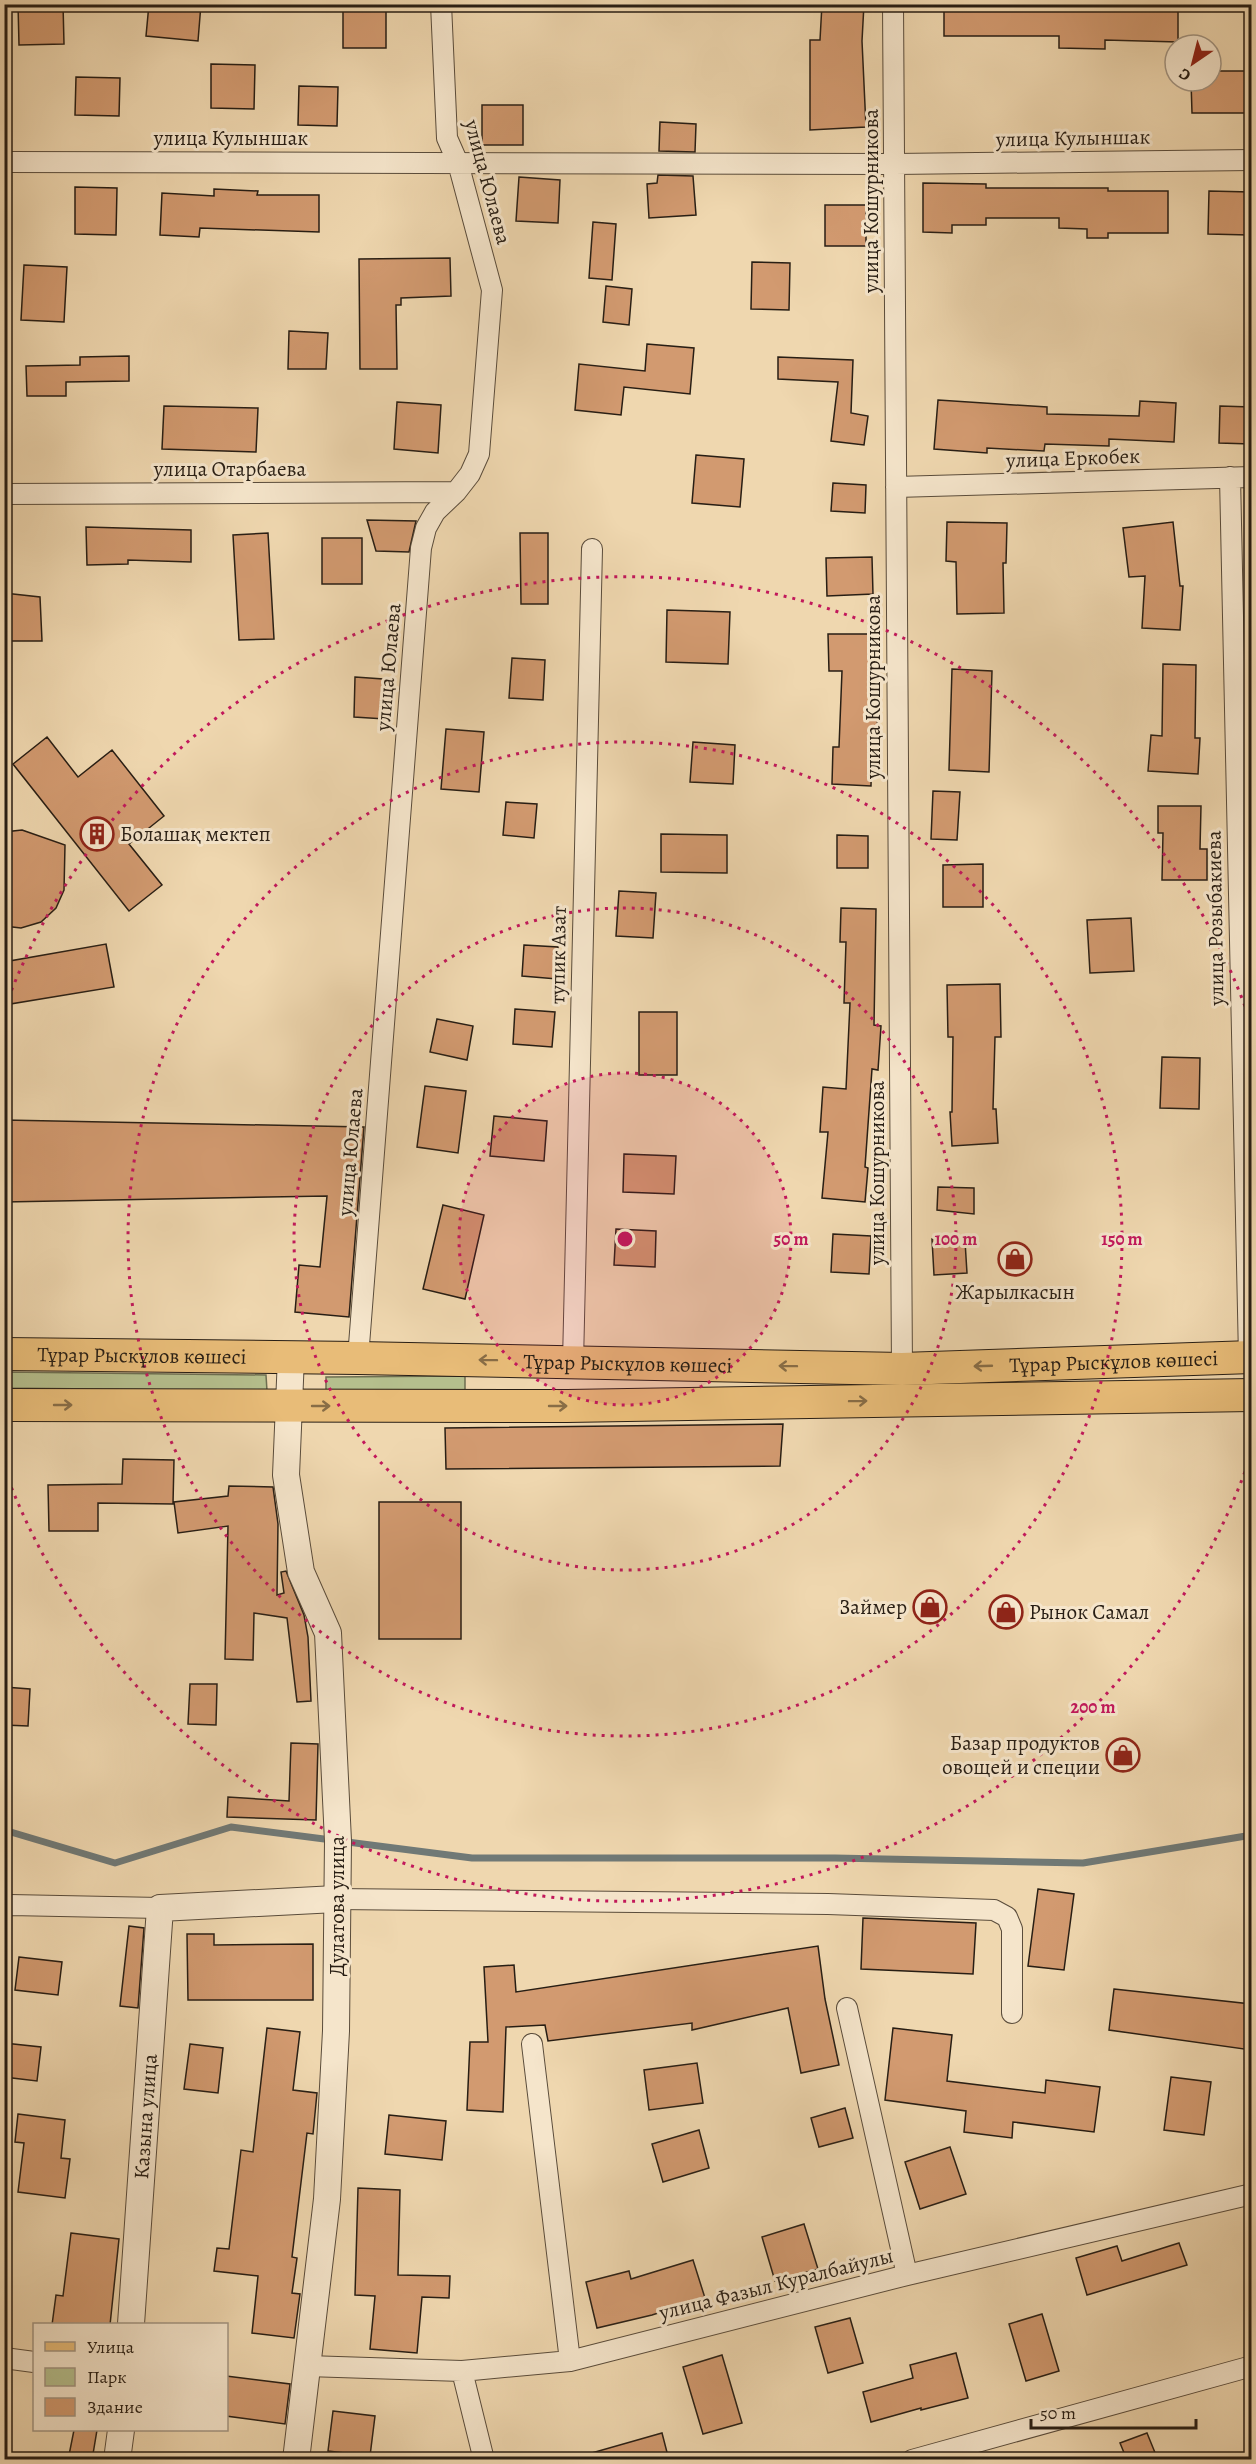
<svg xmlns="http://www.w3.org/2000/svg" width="1256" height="2464" viewBox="0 0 1256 2464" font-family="Alegreya,serif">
<rect width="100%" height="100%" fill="#efd7af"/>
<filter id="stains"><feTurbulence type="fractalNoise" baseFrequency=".00333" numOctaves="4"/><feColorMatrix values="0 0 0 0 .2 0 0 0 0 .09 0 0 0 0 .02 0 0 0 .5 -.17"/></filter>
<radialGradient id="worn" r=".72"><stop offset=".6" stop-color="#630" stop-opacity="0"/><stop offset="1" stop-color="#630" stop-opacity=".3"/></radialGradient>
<path fill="#b5bf8d" stroke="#6e6e50" stroke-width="1.5" d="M5,1372L266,1375L267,1391L5,1388Z
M465,1376V1391L326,1392V1377Z"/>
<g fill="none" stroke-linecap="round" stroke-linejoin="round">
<path stroke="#707976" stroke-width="7" d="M4,1830L115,1863L231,1827L472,1858H835L1083,1863L1252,1835"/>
</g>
<path fill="#d29a70" stroke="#281e14" stroke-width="1.5" d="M18,4H63L64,44L19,45Z
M149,4H201L198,41L146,36Z
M343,4H386V48H343Z
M822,4H864L862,41L866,127L810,130V40H820Z
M944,4H1178V42L1105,40V49L1059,48V36H944Z
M211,64L255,65L254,109L211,108Z
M1211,71H1251V113H1192L1191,81H1211Z
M76,77L120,78L119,116L75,115Z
M299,86L338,87L337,126L298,125Z
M482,105H523V145H482Z
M660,122L696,124L695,152L659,151Z
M658,175L693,176L696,215L649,218L647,184L657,183Z
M519,177L560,180L558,223L516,221Z
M923,183L986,184V188H1108V191H1168V233H1108V238H1087V229L1059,228V218H986V225H952V233L923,232Z
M75,187L117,188L116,235L75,234Z
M214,189L258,191L257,195H319V232L200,228L199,237L160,235L162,193L214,196Z
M1209,191L1250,192L1249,235L1208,234Z
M825,205H866V246H825Z
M593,222L616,224L612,280L589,278Z
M450,258L451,296L401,298V305H396L397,369H360L359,259Z
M752,262L790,263L789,310L751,309Z
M24,265L67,267L64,322L21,320Z
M606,286L632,289L629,325L603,322Z
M289,331L328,333L326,369H288Z
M647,344L694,348L690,394L624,387L621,415L575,410L579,364L645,371Z
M129,356V381L66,382V396H27L26,366L80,365V357Z
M778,357L853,360L851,413L868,416L864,445L831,441L838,382L778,379Z
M938,400L1047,407V414L1139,416L1140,401L1176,403L1174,442L1109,439V446L1045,444L1044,451L987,448V453L934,449Z
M397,402L441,405L438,453L394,449Z
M164,406L258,408L256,452L162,449Z
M1220,406L1251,407V444L1219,443Z
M696,455L744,459L740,507L692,503Z
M833,483L866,485L865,513L831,511Z
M367,520L416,521L409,552L376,551Z
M947,522L1007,523L1006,563H1003L1004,613L957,614L956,562L946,561Z
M1173,522L1180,586H1183L1180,630L1142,628L1145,576L1129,577L1123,528Z
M86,527L191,530V562L128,560V564L87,565Z
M268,533L274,639L239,640L233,535Z
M520,533H548V604H521Z
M322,538H362V584H322Z
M872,557L873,594L827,596L826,558Z
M4,593L40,597L42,641H4Z
M667,610L730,612L728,664L666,662Z
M828,634H872L873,699L878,700L877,737H872L871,786L832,784L833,747H839L842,671H829Z
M512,658L545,660L543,700L509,698Z
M1163,664L1196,665L1195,738H1200L1198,774L1148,771L1151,735L1162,736Z
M952,669L992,671L989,772L949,770Z
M355,677L383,679L385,719L354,717Z
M446,729L484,732L479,792L441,789Z
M47,737L78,777L112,750L164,816L129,844L162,885L129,911L13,764Z
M693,742L735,745L733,784L690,782Z
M933,791L960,792L957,840L931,839Z
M506,802L537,804L534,838L503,835Z
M1158,806H1201L1200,849H1207V880H1162L1163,833H1158Z
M22,830L65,845L64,890L56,908L41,922L21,928L4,926V832Z
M661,834L727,835V873L661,872Z
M837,835L868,836V868H837Z
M983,864V907H943V865Z
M619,891L656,893L653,938L616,936Z
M841,908L876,909L874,1025L881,1026L878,1070L872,1069L865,1167L868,1168L865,1202L822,1198L828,1132H820L823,1087L846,1089L850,1003H844L846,942H840Z
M1131,918L1134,971L1090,973L1087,920Z
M106,944L114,987L4,1005V962Z
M524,945L558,947L557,979L522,976Z
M1000,984L1001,1037H995L993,1109H996L998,1143L952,1146L950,1112H952L953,1037H948L947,985Z
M515,1009L555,1012L552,1047L513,1044Z
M639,1012H677V1075H639Z
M437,1019L473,1026L467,1060L430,1052Z
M1162,1057L1200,1058L1199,1109L1160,1108Z
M425,1086L466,1091L458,1153L417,1147Z
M494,1116L547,1121L544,1161L490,1156Z
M4,1120L364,1127L349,1317L295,1312L299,1265L320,1267L327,1196L4,1202Z
M624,1154L676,1156L674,1194L623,1192Z
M938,1187L974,1188V1214L937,1210Z
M443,1205L484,1215L465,1299L423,1289Z
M616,1229L656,1231L655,1267L614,1265Z
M833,1234L871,1236L869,1274L831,1272Z
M932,1239L965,1241L967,1273L934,1275Z
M783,1424L780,1466L446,1469L445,1428Z
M123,1459L174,1460L173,1504L98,1503V1531H49L48,1485L122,1484Z
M229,1486L273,1487L278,1524L277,1595L284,1593L281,1572L286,1571L304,1615L308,1637L311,1701L297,1702L287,1618L254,1613L253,1660L225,1659L228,1526L178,1533L174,1502L228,1496Z
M379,1502H461V1639H379Z
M190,1684H217L216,1725L188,1724Z
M4,1687L30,1689L28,1726L4,1725Z
M291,1743L318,1744L316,1820L227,1817L228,1797L289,1801Z
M1038,1889L1074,1894L1064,1970L1028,1966Z
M863,1918L976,1923L973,1974L861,1969Z
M129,1926L144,1928L138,2008L120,2006Z
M187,1934H214V1945L313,1944V2000H188Z
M818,1946L825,1999L839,2065L801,2073L788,2008L692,2030V2023L548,2041L545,2025L506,2027L503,2112L467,2110L470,2042H488L484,1967L514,1965L516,1992Z
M19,1957L62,1962L58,1995L15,1990Z
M1114,1989L1251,2004V2050L1109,2030Z
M267,2028L300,2032L293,2090L317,2093L313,2134L307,2133L292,2257L297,2258L292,2293L300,2294L294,2338L252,2333L258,2276L214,2271L217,2248L229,2249L241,2150L253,2152Z
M893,2028L952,2035L947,2081L1045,2093L1046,2080L1100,2087L1094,2132L1013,2122L1012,2138L964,2132L966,2111L885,2100Z
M4,2043L41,2047L37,2081L4,2077Z
M190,2044L223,2048L218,2093L184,2089Z
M697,2063L703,2103L649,2110L644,2070Z
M1171,2077L1211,2082L1204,2135L1164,2130Z
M845,2108L853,2138L819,2147L811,2118Z
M18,2114L65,2120L61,2158L70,2159L65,2198L18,2192L24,2143L15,2142Z
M389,2115L446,2121L442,2160L385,2154Z
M699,2130L709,2168L663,2182L652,2144Z
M950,2147L966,2194L920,2209L905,2162Z
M358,2188L400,2190L398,2275L450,2276L449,2298L422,2297L417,2353L370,2349L375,2296L355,2295Z
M804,2224L818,2269L775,2281L762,2237Z
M71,2233L119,2239L110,2325H52L56,2295L63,2296Z
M1179,2243L1187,2265L1087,2295L1076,2258L1117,2246L1122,2261Z
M693,2260L705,2298L652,2315L597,2328L586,2282L629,2271L631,2279Z
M1042,2314L1059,2371L1026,2381L1009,2324Z
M850,2318L863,2363L828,2373L815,2327Z
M956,2353L968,2398L921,2410V2408L871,2422L863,2392L913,2378L910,2365Z
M722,2355L742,2423L703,2434L683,2367Z
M226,2376L290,2384L285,2424L226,2416Z
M333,2411L375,2416L370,2456L328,2451Z
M74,2430H97L92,2460H68Z
M662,2433L669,2460H589L588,2454Z
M1147,2433L1158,2460H1127L1120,2443Z"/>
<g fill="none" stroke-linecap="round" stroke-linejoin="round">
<defs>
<path id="minor" d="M893,4L902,1369
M4,162L895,164L1252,160
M1230,477L1249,1357
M896,487L1252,477
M4,494L456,492
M358,1358L421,548L426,528L435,512L456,492L470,474L479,454L492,290L458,163L447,138L441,4
M573,1362L592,549
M336,1899L828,1904L994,1910L1007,1917L1012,1929V2013
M4,1908L10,1905L160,1908
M847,2008L907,2275
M532,2044L570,2361
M4,2358L34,2362
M307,2366L462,2371L570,2361L907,2275L1252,2194
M462,2371L484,2460
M912,2460L1252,2366"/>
<g id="tertiary">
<path d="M291,1357L286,1475L301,1572L328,1633L338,1841L336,2031L327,2199L296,2460"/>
<path id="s1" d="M131,2324L160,1908L336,1899"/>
<path d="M117,2460L121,2430"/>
</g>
<g id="primary">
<path id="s2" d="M4,1354L358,1358L902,1369L1252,1357"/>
<path d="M4,1405L567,1406L1252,1395"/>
</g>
</defs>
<use href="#minor" stroke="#5a4c3b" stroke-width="22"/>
<use href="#tertiary" stroke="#5a4c3b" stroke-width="28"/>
<use href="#primary" stroke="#281e14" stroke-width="34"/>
<use href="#minor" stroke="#f5e5cb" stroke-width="20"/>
<use href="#tertiary" stroke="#f5e5cb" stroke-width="26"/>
<use href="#primary" stroke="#e8bc78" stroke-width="32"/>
</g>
<defs><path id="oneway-shaft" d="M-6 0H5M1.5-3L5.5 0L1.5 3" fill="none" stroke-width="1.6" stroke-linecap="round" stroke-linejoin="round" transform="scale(1.5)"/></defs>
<g stroke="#886d46">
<use href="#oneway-shaft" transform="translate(488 1360) rotate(-179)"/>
<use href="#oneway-shaft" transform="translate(788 1366) rotate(-179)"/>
<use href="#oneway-shaft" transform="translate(983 1366) rotate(178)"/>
<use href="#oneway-shaft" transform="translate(858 1401) rotate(-1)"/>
<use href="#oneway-shaft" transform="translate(63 1405)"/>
<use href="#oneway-shaft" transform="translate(321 1406)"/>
<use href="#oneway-shaft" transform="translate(558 1406)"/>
</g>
<circle cx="625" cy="1239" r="166" fill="#c2185b" fill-opacity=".12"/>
<g fill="none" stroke="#c2185b" stroke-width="3" stroke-dasharray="3 6">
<circle cx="625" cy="1239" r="166"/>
<circle cx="625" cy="1239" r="331"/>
<circle cx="625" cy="1239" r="497"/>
<path d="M1251 1455A662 662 0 0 1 5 1471M5 1007A662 662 0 0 1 1251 1023"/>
</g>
<defs>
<symbol id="building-ring" viewBox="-11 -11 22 22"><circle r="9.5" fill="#f5e5cb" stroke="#8f2418" stroke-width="1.5"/><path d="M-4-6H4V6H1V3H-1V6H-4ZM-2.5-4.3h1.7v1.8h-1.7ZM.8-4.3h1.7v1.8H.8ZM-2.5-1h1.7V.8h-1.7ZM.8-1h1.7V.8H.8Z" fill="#8f2418"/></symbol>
<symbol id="shop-ring" viewBox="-11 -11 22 22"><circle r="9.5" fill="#f5e5cb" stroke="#8f2418" stroke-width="1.5"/><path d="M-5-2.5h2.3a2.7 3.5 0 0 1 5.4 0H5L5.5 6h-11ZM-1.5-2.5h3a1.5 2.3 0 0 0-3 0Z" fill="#8f2418"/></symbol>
</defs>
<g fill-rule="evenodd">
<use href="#building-ring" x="78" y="815" width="38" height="38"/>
<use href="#shop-ring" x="996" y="1240" width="38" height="38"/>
<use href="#shop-ring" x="911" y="1588" width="38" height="38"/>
<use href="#shop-ring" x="987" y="1593" width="38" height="38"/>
<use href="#shop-ring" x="1104" y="1736" width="38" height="38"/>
</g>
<g text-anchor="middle" stroke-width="6" stroke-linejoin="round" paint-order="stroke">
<g font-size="21" fill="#281e14" stroke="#f5e5cb">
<text x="231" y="145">улица Кулыншак</text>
<text transform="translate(1073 138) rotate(-1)" y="7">улица Кулыншак</text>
<text transform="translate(488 182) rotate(75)" y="7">улица Юлаева</text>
<text transform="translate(871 201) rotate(-90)" y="7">улица Кошурникова</text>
<text transform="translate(1073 458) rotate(-2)" y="7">улица Еркобек</text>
<text x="230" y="476">улица Отарбаева</text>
<text transform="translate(388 667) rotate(-85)" y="7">улица Юлаева</text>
<text transform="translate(873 687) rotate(-90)" y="7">улица Кошурникова</text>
<text transform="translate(1215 918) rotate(-91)" y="7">улица Розыбакиева</text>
<text transform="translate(558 955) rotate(-89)" y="7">тупик Азат</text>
<text transform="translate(350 1152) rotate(-85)" y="7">улица Юлаева</text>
<text transform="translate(877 1173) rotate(-90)" y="7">улица Кошурникова</text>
<text dy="7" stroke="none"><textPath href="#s2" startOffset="138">Тұрар Рыскұлов көшесі</textPath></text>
<text dy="7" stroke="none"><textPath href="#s2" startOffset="1110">Тұрар Рыскұлов көшесі</textPath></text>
<text dy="7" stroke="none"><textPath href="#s2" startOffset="624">Тұрар Рыскұлов көшесі</textPath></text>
<text transform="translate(337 1906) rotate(-90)" y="7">Дулатова улица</text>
<text dy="7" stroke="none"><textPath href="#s1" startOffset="208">Казына улица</textPath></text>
<text transform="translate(776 2284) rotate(-14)" y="7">улица Фазыл Куралбайулы</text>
</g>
<g font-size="21" fill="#281e14" stroke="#f5e5cb" text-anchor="start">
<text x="120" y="841">Болашақ мектеп</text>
<text x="1015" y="1299" text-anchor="middle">Жарылкасын</text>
<text x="907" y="1614" text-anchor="end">Займер</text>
<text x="1029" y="1619">Рынок Самал</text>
<text x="1100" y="1750" text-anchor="end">Базар продуктов<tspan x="1100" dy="24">овощей и специи</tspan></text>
</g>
</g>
<circle cx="625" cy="1239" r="9" fill="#c2185b" stroke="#f5e5cb" stroke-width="3"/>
<g font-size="18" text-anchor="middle" font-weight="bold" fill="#c2185b" stroke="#f5e5cb" stroke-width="6" stroke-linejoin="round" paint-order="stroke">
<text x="791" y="1245">50 m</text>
<text x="956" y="1245">100 m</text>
<text x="1122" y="1245">150 m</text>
<text x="1093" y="1713">200 m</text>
</g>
<rect width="1256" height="2464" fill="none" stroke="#efd7af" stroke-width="24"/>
<rect x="6" y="6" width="1244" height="2452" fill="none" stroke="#281e14" stroke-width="3"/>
<rect x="12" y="12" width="1232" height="2440" fill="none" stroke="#281e14" stroke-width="1.5"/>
<rect x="33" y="2323" width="195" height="108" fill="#f5e5cb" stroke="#a39582" stroke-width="1.5"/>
<rect x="45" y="2342" width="30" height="9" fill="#e8bc78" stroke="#a39582" stroke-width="1.5"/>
<text x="87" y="2353" font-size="18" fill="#281e14">Улица</text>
<rect x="45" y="2368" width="30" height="18" fill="#b5bf8d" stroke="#a39582" stroke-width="1.5"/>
<text x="87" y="2383" font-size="18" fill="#281e14">Парк</text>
<rect x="45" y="2398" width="30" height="18" fill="#d29a70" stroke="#a39582" stroke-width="1.5"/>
<text x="87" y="2413" font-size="18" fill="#281e14">Здание</text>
<g transform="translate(1193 63) rotate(215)"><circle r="28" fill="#f5e5cb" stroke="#a39582" stroke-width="1.5"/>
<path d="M0-4.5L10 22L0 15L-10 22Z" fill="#8f2418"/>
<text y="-9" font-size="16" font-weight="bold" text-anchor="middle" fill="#281e14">С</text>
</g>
<path d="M1031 2419v9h165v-9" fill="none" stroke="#281e14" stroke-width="3"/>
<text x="1040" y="2419" font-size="18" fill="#281e14" stroke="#f5e5cb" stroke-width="4.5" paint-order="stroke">50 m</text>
<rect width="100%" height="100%" filter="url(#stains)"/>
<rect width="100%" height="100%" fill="url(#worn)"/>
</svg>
